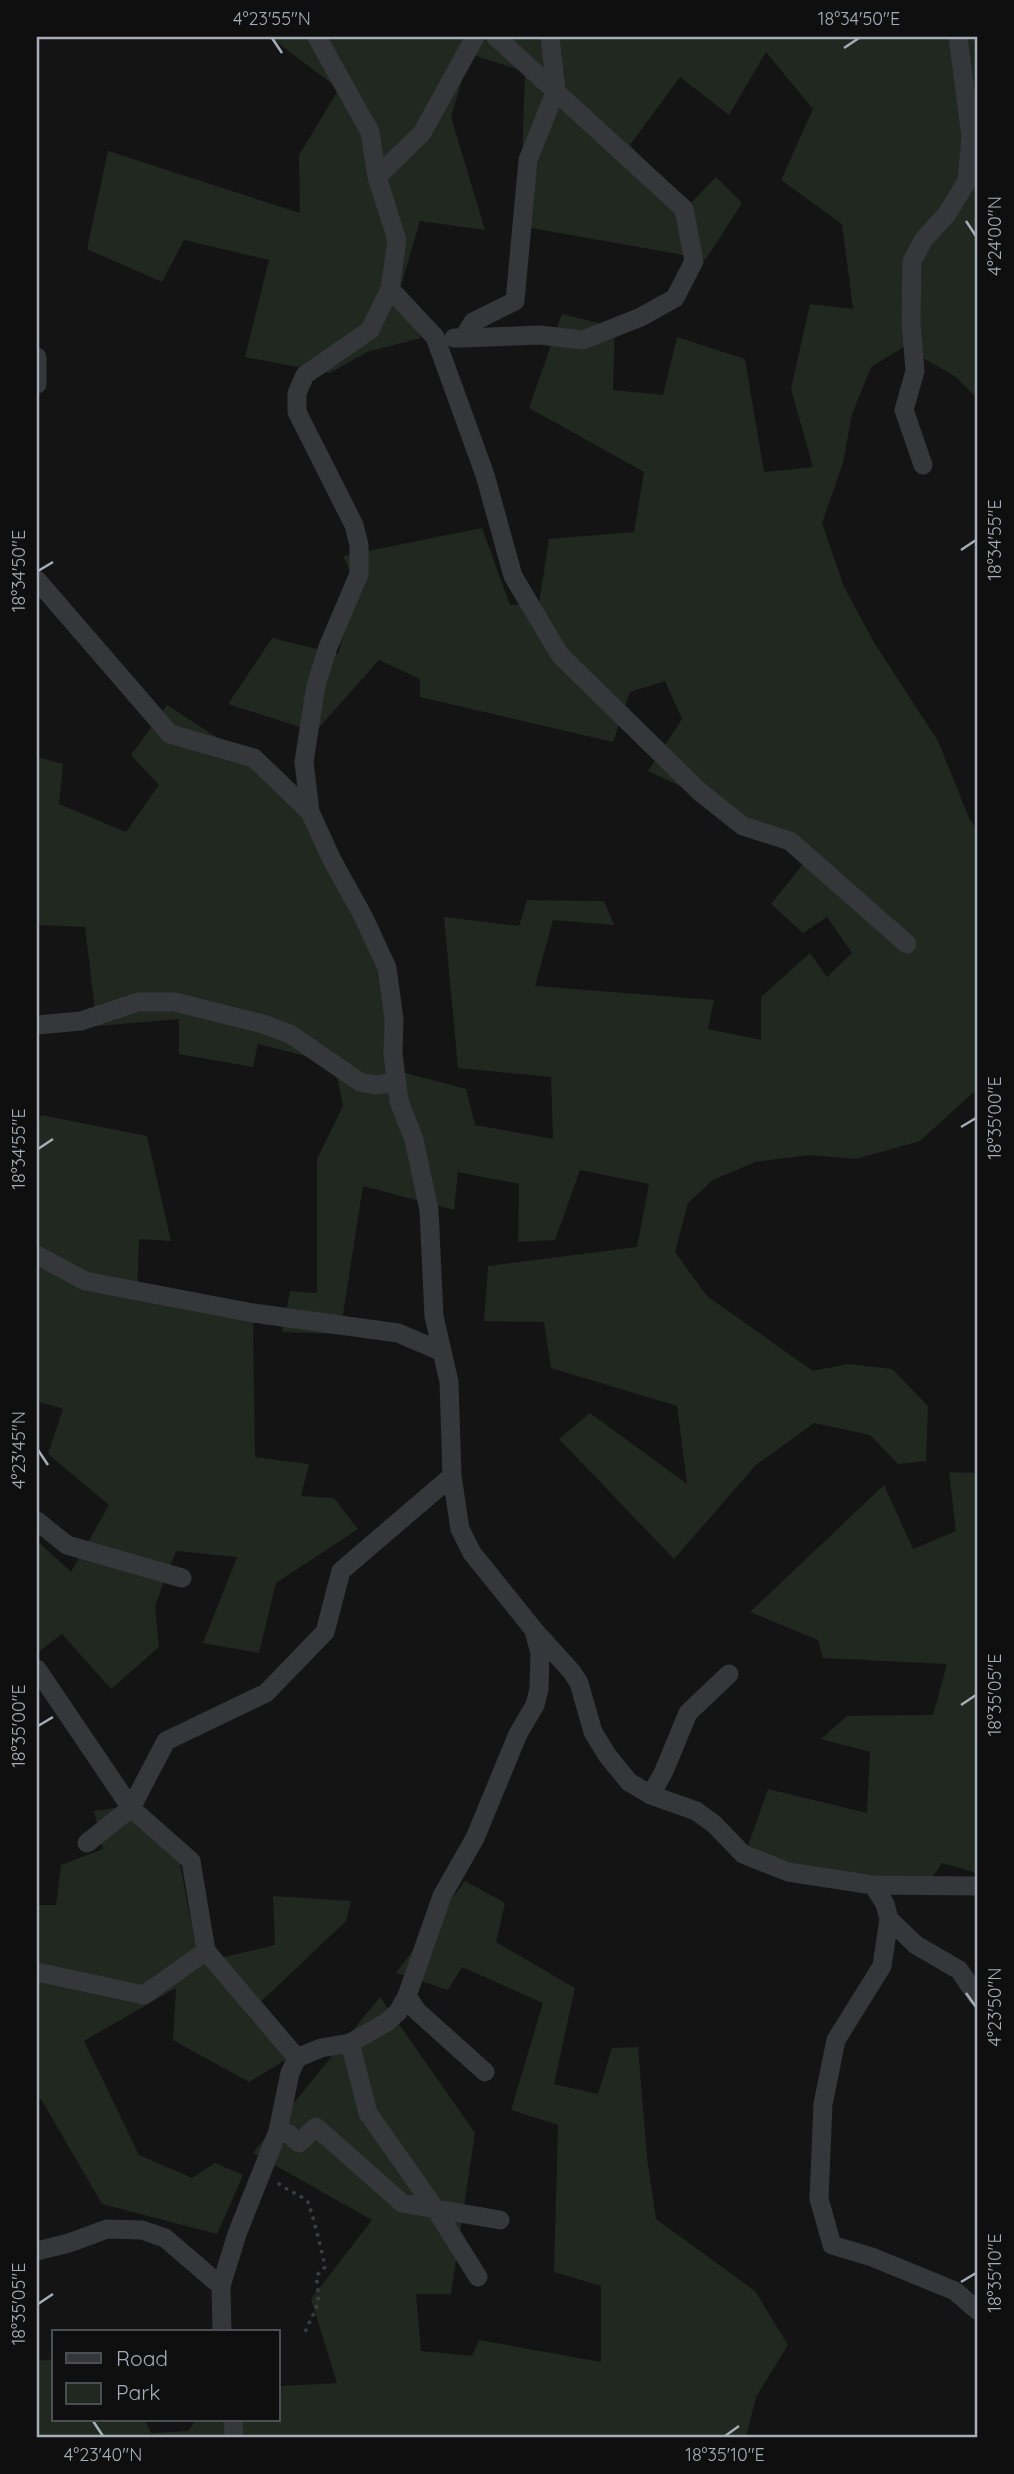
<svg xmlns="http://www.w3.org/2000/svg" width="1014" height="2474" viewBox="0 0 1014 2474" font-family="Quicksand,sans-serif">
<rect width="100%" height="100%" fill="#141415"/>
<path fill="#202820" d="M270,37H977V399L956,377L904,347L871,367L852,414L843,463L822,523L844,587L875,644L938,741L969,818L977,830V1089L920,1141L856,1159L809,1155L755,1162L713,1180L688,1203L675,1252L707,1296L813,1371L848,1364L892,1369L928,1406L926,1461L898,1464L870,1435L814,1423L756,1465L674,1559L559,1439L590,1413L687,1484L677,1406L551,1368L544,1322L484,1321L488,1266L637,1247L649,1184L580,1170L555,1240L518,1242L519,1184L458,1172L454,1210L363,1186L340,1334L282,1332L290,1291L317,1293V1159L343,1106L334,1063L258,1044L253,1067L179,1054V1019L97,1026L85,927L37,925V757L63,764L59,804L126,832L159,785L131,755L167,705L287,783L392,959L398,1071L466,1089L475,1125L553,1139L551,1077L458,1068L444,917L519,926L527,900L604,901L614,925L553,920L535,986L714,1000L708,1029L761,1040V997L810,953L827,977L852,953L827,917L803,933L771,904L807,859L760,824L648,771L682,719L665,681L630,692L613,742L420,697V679L379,660L315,732L228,704L272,638L338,654L357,586L343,556L482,528L510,605L539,603L549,539L634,532L644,472L529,408L562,314L615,327L613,390L663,395L677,337L745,359L764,472L813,467L791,389L810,304L853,309L842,224L781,180L813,109L766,52L729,115L680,77L630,145L689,205L716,177L742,203L706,259L520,226L525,72L470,54L451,117L485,230L420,221L399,293L421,338L367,352L330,373L245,357L269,260L184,240L162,282L87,249L108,151L300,213L299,155L339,89Z
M41,1115L147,1136L171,1241L139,1239L137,1299L253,1320L255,1457L309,1464L301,1496L334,1498L358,1529L276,1583L259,1653L203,1643L237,1557L176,1551L155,1606L159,1647L111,1689L62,1634L37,1653V1541L71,1572L109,1505L48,1454L63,1409L37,1401V1132Z
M949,1472L977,1473V1873L942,1863L923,1891L743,1860L768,1789L867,1813L870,1752L821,1739L847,1716L933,1715L947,1664L823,1658L818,1640L750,1612L884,1485L913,1549L956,1531Z
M121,1807L178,1854L199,1963L275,1945L273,1896L351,1901L346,1921L247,2015L289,2058L249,2082L173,2040L176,1988L84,2041L139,2155L192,2178L215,2163L243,2175L217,2234L102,2204L41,2099L37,2100V1905H56L61,1865L103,1849L94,1811Z
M465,1881L505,1903L496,1942L575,1988L554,2084L598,2094L612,2048L638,2047L647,2158L656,2219L755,2291L788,2345L756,2397L746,2437H37V2361L54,2359V2420H145L151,2433L188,2431L196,2420H278V2383L281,2386L337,2383L311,2299L372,2220L253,2153L380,1997L475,2133L451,2294H416L421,2351L472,2356L479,2340L601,2362V2286L554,2272L558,2125L511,2110L543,2003L462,1967L448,1990L396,1973Z"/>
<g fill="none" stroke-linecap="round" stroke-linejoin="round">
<path stroke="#3a3e41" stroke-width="3.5" stroke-dasharray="3.5 5" stroke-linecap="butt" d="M278,2183C286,2190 299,2194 307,2201C310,2203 324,2259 325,2267L317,2275C316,2283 319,2291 318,2299C317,2312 308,2322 305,2333"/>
<path stroke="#35373a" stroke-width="19" d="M317,37L370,132L377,177L397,240L390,289L370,330L305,375L297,393V412L354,525L359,545V574L328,647L316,685L304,762L310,812L332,860L363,916L387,968L394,1019L393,1054L399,1101L414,1140L429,1210L434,1316L449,1382L452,1476L460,1529L472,1553L534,1630L572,1672L579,1683L593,1732L607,1755L629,1782L651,1795L696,1811L714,1824L743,1854L788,1872L873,1885L977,1886
M377,177L422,133L475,37
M390,289L435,337L485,475L513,576L560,655L700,792L743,826L790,841L907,944
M454,338H463L473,322L515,301L528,160L556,90L550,37
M463,338L540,335L583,340L641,317L675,298L694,261L684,209L496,37
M37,357V384
M923,465L904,410L915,371L911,322L912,261L924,239L947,214L967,181L971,137L958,37
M37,580L170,734L254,758L310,812
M37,1025L81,1021L138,1002H175L263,1024L290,1034L360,1082L376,1085L396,1082
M37,1255L85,1281L253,1313L398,1333L440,1351
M37,1521L67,1545L182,1578
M37,1669L131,1808L191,1861L206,1951L297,2058
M651,1795L664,1771L688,1713L729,1674
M87,1843L131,1808L166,1741L266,1693L325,1632L341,1571L452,1476
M873,1885L885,1904L889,1919L882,1966L836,2040L823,2104L819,2199L832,2245L872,2257L955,2291L977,2310
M889,1919L916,1945L959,1970L977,1996
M37,1972L144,1995L206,1951
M407,1996L417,2011L485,2072
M350,2043L368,2113L436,2210L478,2277
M278,2131L289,2134L299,2143L316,2127L402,2203L500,2220
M37,2251L69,2243L107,2229L142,2230L165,2238L221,2286
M222,2332L221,2286L237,2234L278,2131L290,2073L297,2058L321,2048L350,2043L387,2022L398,2012L407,1996L442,1896L475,1838L518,1734L535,1705L539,1689L540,1653L534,1631
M233,2420L234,2437"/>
</g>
<path fill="none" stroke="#a5adb6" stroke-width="2.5" d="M272,38L282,53M844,48L859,38M966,221L976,236M961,550L976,540M38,571L53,562M961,1127L976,1118M38,1149L53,1139M38,1450L48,1465M961,1705L976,1695M38,1726L53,1717M966,1993L976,2007M961,2282L976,2273M38,2304L53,2294M93,2421L103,2436M725,2436L739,2426"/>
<rect width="1014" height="2474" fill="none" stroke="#0f0f10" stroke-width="77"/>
<rect x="52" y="2330" width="228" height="91" fill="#0f0f10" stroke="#4b4e52" stroke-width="2"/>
<rect x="66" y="2353" width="35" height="10" fill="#35373a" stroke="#4b4e52" stroke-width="2"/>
<text x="116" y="2366" font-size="21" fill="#a5adb6">Road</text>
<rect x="66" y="2383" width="35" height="21" fill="#202820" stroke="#4b4e52" stroke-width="2"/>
<text x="116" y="2400" font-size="21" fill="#a5adb6">Park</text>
<rect x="38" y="38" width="938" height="2398" fill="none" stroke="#a5adb6" stroke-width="2.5"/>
<g font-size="18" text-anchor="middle" fill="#a5adb6">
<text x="272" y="25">4°23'55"N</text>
<text x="859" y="25">18°34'50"E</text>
<text transform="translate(995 236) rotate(-90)" y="6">4°24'00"N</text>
<text transform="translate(995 540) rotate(-90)" y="6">18°34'55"E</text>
<text transform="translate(19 571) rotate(-90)" y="6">18°34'50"E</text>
<text transform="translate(995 1118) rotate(-90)" y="6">18°35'00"E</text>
<text transform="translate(19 1149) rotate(-90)" y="6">18°34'55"E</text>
<text transform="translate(19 1450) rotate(-90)" y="6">4°23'45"N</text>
<text transform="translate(995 1695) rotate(-90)" y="6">18°35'05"E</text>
<text transform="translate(19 1726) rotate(-90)" y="6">18°35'00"E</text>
<text transform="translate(995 2007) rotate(-90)" y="6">4°23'50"N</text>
<text transform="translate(995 2273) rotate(-90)" y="6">18°35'10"E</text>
<text transform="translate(19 2304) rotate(-90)" y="6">18°35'05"E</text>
<text x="103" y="2461">4°23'40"N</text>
<text x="725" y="2461">18°35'10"E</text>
</g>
</svg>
